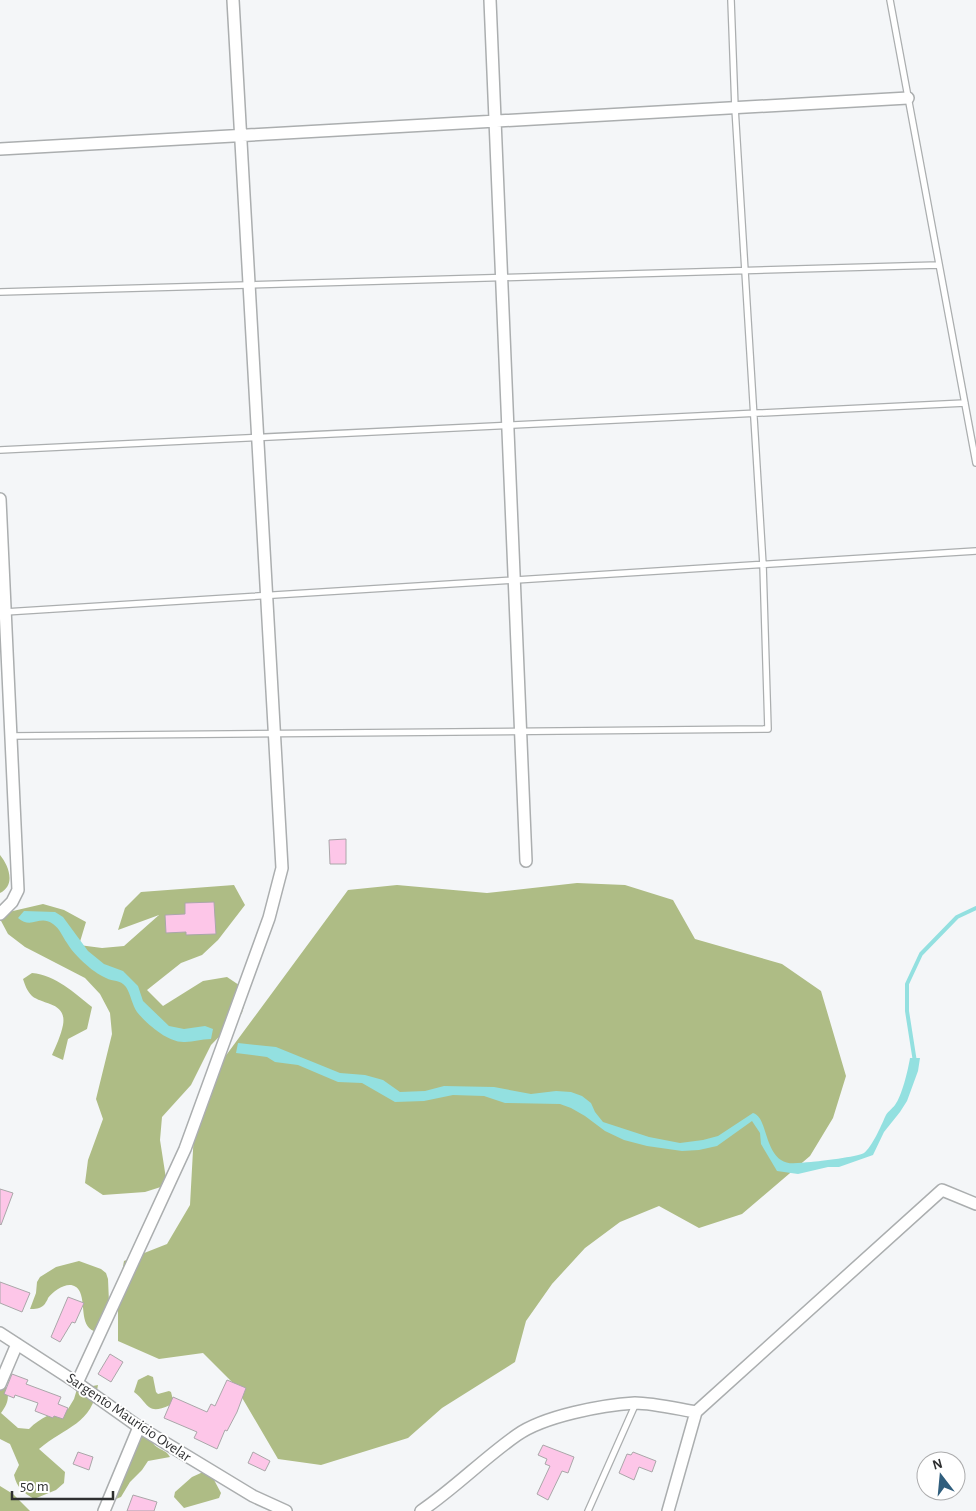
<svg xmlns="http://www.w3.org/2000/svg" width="976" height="1511" viewBox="0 0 976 1511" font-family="'Alegreya Sans',sans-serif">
<rect width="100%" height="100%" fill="#f4f6f8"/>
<path fill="#aebc85" d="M0,855C9,866 16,885 0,893Z
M577,883L625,885L673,900L695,939L782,964L821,991L846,1076L833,1118L810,1156L742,1214L699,1228L659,1206L620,1222L585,1248L552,1284L526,1321L515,1362L442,1408L408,1438L321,1465L278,1459L234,1384L203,1353L159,1359L118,1341V1294L124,1261L167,1244L190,1205L195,1114L213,1073L348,890L397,885L487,893Z
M234,885L245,905L218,940L202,955L181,963L147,990L163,1006L203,981L227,977L248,991L242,1013L211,1045L191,1085L162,1117L160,1140L167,1185L145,1192L103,1195L85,1183L88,1160L103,1119L96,1099L112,1034L110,1013L100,994L85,978L25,947L8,934L0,919V914L43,904L64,910L86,922L79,945L102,948L124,946L159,915L118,930L125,908L141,892Z
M32,973C56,975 74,993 92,1007L87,1029L68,1039L63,1060L52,1055C56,1046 61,1035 63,1025C67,1002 43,1005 32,996C27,991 25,985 23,979Z
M79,1261L101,1269L106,1273L108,1279L109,1302L97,1332C79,1328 86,1306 80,1292C73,1277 55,1289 48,1298C48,1299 45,1304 44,1305C40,1309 35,1309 30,1309L36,1293L37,1282L40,1277L56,1267Z
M148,1375L153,1377L156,1392L158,1394L169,1391L171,1392L173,1400L170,1405C146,1416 149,1403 134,1392L138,1380Z
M0,1381L4,1383C10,1395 9,1402 1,1413L18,1428L29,1429C41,1417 52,1413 68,1409L74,1399L77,1389L98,1385C92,1425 66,1426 39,1449L65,1472L64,1483L56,1490L34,1499C23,1492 17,1488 14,1475L19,1465L10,1444L0,1439Z
M144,1435C151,1438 151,1443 157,1447C162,1451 166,1450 170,1457L148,1461L142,1470L130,1482L121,1497L116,1499H111L138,1436Z
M203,1472L213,1478L221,1493L219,1498L184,1508L174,1497L175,1492L192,1477Z
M0,1486L13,1494L30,1511H0Z"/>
<path fill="#93e0e0" d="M24,911L55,912L63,917L88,951L104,964L123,971L138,986L143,1001L169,1026L184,1029L205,1026L213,1029L211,1039C201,1039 194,1042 185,1042C168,1043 147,1024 137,1012C132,1005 131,995 126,987C120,979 113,982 106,978C103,977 92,970 90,968C82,961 72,952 67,943C62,936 60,929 53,924C39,914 32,930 18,918Z
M238,1043L276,1047L340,1073L365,1075L383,1080L400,1092L425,1091L444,1086L494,1087L531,1094L556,1091L571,1092L582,1096L591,1103L595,1112L603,1122L649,1137L680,1143L703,1140L718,1136L753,1113C767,1117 764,1148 781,1160C789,1166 801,1162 811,1162C820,1161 857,1157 864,1153C872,1147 881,1126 885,1117C887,1112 892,1109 895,1105C902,1096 908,1070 910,1058H920L918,1071L907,1101L900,1112L884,1132L873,1155L839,1167H828L798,1174L777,1171L761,1144L760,1133L752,1121L717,1146L699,1150L682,1151L647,1146L624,1140L605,1131L585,1116L571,1108L560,1104L505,1103L484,1096L453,1095L424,1101L395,1102L362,1083L338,1082L298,1065L275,1062L267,1057L236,1053Z"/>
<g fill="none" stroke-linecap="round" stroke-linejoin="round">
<path stroke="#93e0e0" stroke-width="4" d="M915,1062L907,1011V984L921,954L957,917L976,908"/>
</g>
<path fill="#fdc6e8" stroke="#aaa7a9" d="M346,839V864H330L329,840Z
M214,902L216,934L186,935V932L166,933L165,915L185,914V903Z
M0,1189L13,1193L1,1225L0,1224Z
M0,1282L30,1293L22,1312L0,1303Z
M68,1297L84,1303L75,1323L72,1322L60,1342L51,1337Z
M110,1354L123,1362L111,1382L98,1374Z
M12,1374L28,1380L26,1384L61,1397L58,1404L68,1408L63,1419L54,1416L53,1418L35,1411L38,1403L15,1395L14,1398L4,1394Z
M227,1380L246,1388L237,1412L227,1431L225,1430L217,1449L194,1438L197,1432L164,1418L173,1397L207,1412L211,1404L215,1406Z
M543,1445L574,1457L568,1473L562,1471L548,1500L537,1494L550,1466L545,1464L547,1459L538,1455Z
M78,1452L93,1457L89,1470L73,1464Z
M253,1452L270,1461L265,1471L248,1463Z
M633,1452L656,1461L652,1472L639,1467L634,1480L619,1473L627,1454L631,1455Z
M133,1495L157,1502L154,1511H127Z"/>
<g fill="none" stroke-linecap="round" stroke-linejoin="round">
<defs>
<path id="lane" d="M890,0L976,463
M0,292L939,265
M0,450L965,403
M5,612L976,551
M11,736L768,729L763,565L735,108L731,0
M588,1511L636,1403"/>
<path id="street" d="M490,0L526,861
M0,149L908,98
M0,499L18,890L12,902L0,914
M0,1333L77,1383L139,1427L253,1496L286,1511
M77,1383L185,1149L269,918L282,868L233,0
M0,1384L17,1344
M104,1511L139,1427
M421,1511C455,1488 484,1458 517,1435C544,1416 602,1405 635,1403C652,1403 678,1409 696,1412
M668,1511L696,1412L942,1190L976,1204"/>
</defs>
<use href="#lane" stroke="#abaeaf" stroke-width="8"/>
<use href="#street" stroke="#abaeaf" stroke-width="14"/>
<use href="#lane" stroke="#fff" stroke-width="5.5"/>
<use href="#street" stroke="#fff" stroke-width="11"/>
</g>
<g text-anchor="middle" stroke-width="4" stroke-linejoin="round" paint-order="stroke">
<g font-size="15" fill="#2f3031" stroke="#fff">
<text transform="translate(129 1417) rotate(34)" y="5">Sargento Mauricio Ovelar</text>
</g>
</g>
<g transform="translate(941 1476) rotate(344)"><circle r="24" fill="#ffffff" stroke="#acacad"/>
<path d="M0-4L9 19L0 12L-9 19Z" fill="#305e7d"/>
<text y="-8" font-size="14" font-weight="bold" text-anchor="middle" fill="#2f3031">N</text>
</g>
<path d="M12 1491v8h101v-8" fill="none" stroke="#2f3031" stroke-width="2.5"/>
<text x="20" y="1491" font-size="15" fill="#2f3031" stroke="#ffffff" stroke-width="4" paint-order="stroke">50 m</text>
</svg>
